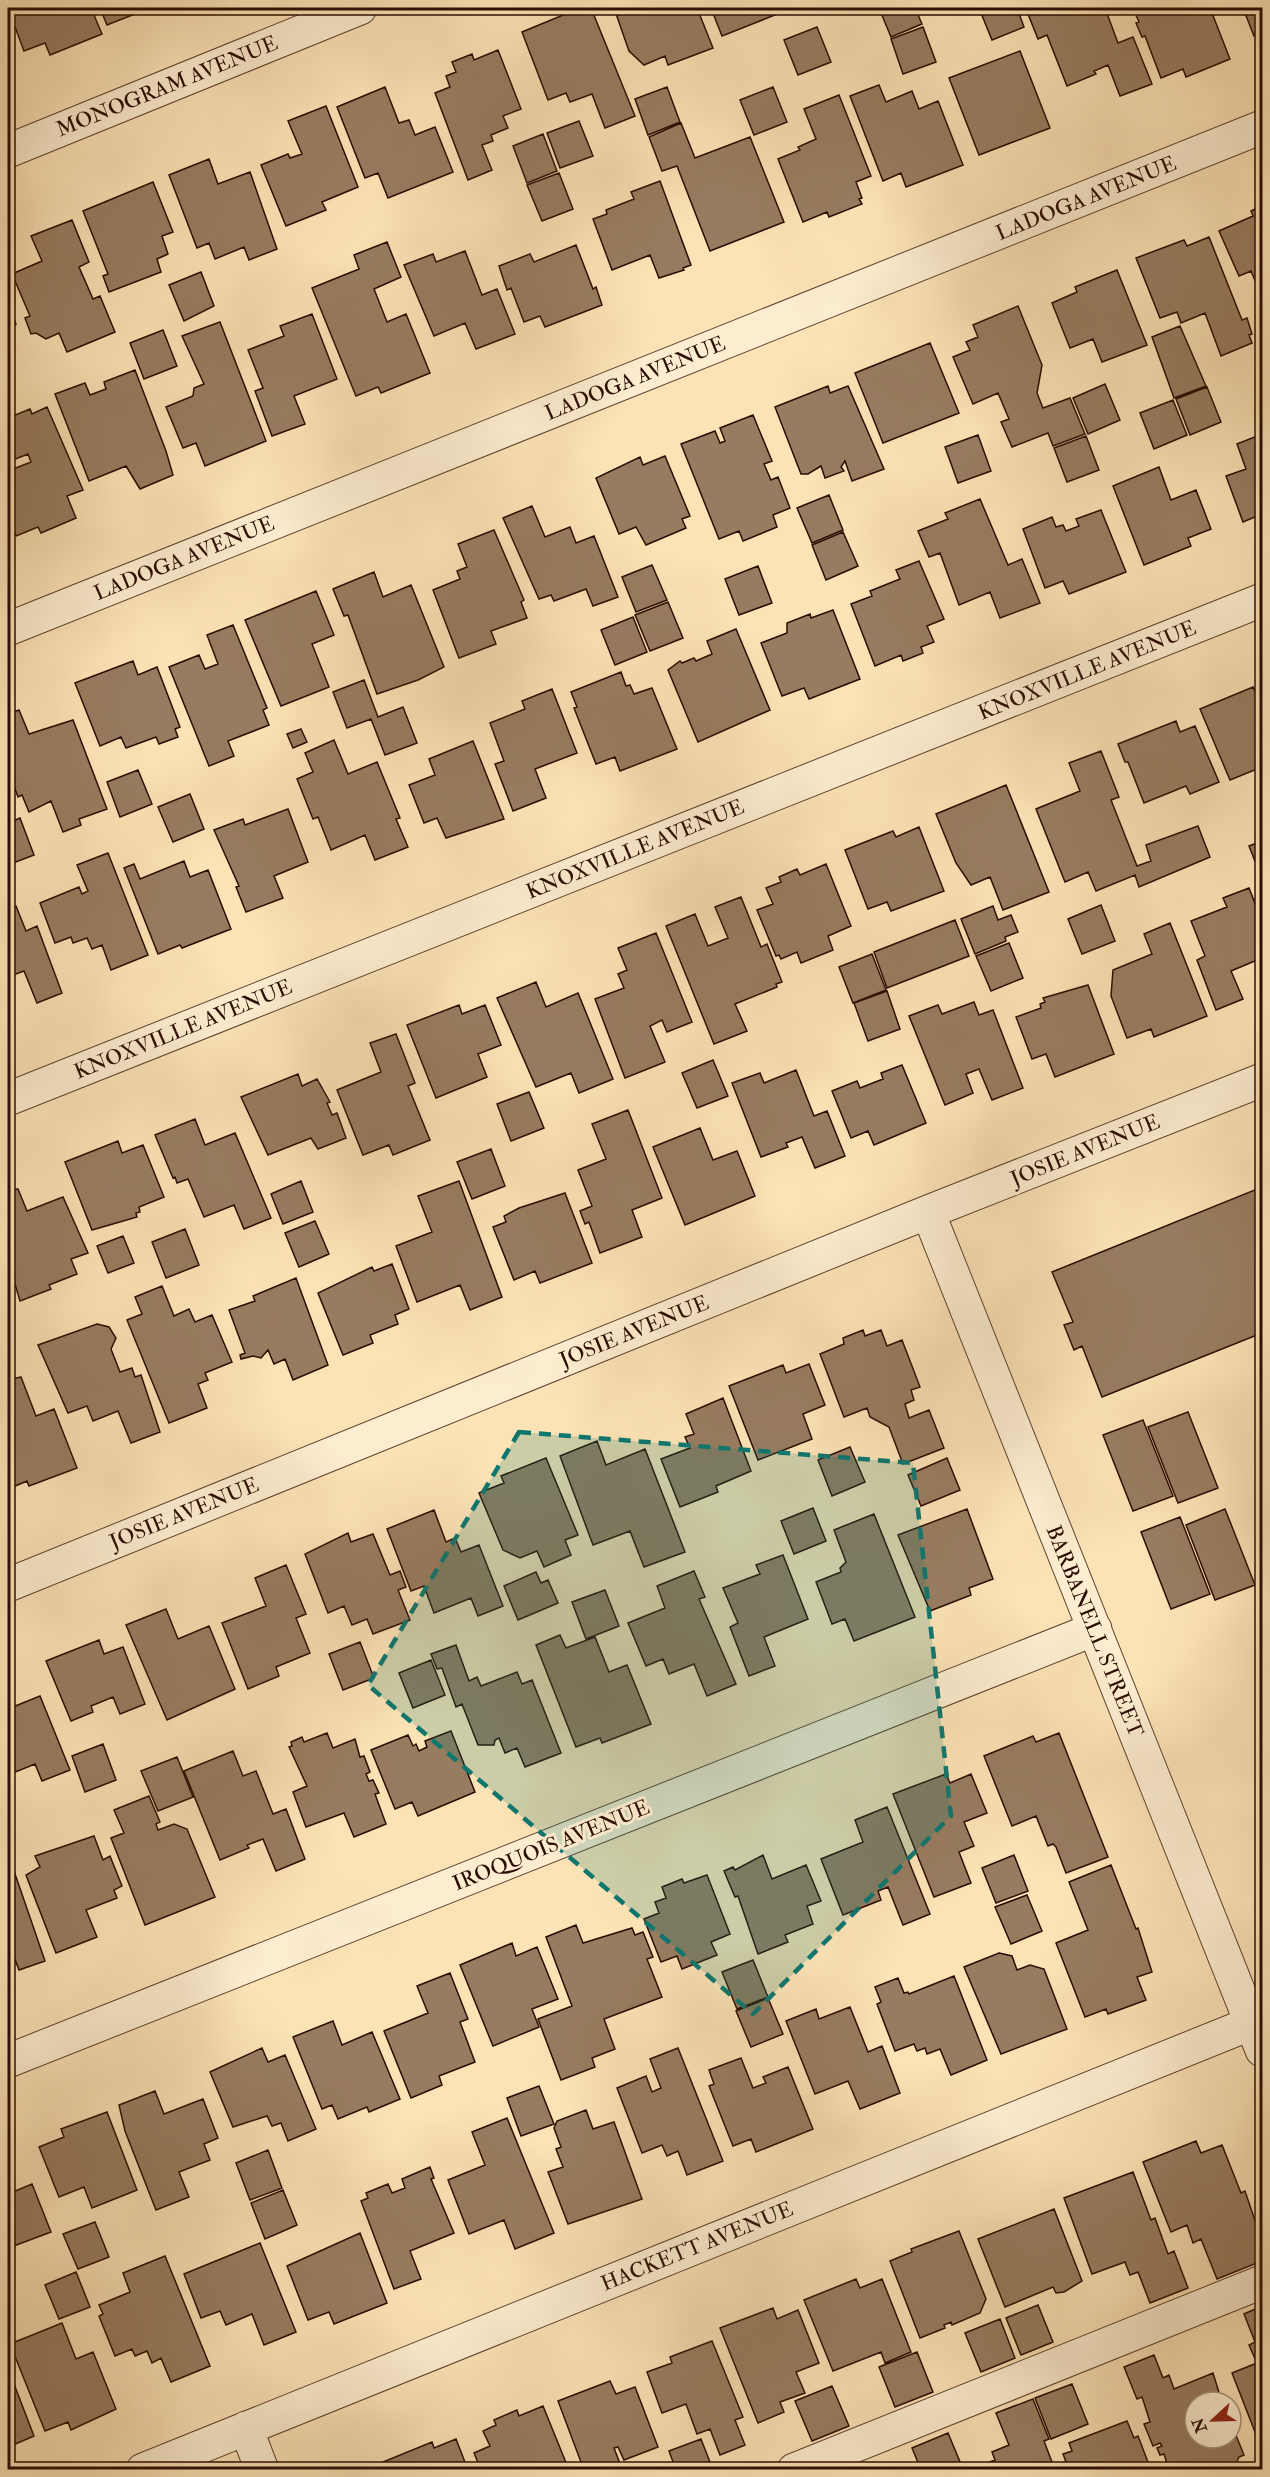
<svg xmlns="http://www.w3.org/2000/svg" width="1270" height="2477" viewBox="0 0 1270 2477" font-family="'IM FELL Double Pica',serif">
<rect width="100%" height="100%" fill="#fce3b6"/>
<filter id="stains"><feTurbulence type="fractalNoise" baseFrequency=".00333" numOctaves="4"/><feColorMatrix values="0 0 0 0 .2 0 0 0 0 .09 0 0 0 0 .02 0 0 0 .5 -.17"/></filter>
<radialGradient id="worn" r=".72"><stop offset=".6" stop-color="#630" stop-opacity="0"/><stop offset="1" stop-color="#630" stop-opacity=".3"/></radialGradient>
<path fill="#987c60" stroke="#2b0c02" stroke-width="1.5" d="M8,8H91L102,34L50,55L45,43L24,51Z
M100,8H140V12L107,25Z
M580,8H591L635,116L605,128L592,94L570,102L566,93L548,100L522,32Z
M614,8H697L713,48L668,65L665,56L644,65L629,51Z
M711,8H777L780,13L722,36Z
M879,8H915L922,24L891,37Z
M979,8H1017L1024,27L992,40Z
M1031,8H1070L1071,10L1105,8L1118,43L1133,37L1152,84L1120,96L1108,65L1094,71L1096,74L1067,86L1047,35L1038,39L1026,9Z
M1133,8H1210L1230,59L1186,77L1183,69L1161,78L1145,36L1142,37L1136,23L1139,22Z
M1243,8H1262V33L1254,36Z
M817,27L831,62L798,75L784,40Z
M923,27L936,62L903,74L891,39Z
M498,50L521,109L503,116L508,128L491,135L493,141L482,145L492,170L468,180L435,93L450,87L446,76L456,72L452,62L472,54L474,60Z
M1020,51L1050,128L979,155L949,78Z
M879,85L886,102L912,91L919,109L938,101L963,165L906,187L901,173L883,181L850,96Z
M385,87L399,123L409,120L415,135L435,127L453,172L388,198L378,173L365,178L337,107Z
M667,87L680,122L648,135L635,99Z
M773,87L787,122L754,135L740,100Z
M839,95L871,176L856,182L862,198L859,199L862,204L829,217L827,212L803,222L778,159L800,150L798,147L816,139L804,109Z
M326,106L358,187L322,202L326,210L286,226L261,165L288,154L290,158L302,154L288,121Z
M579,121L593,156L560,168L547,133Z
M681,123L695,158L750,137L784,222L710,251L677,166L662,171L649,137Z
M543,134L557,171L527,183L513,146Z
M209,159L218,184L250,172L277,249L249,260L244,247L215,259L209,243L197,248L169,175Z
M559,173L573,209L542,221L527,185Z
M660,181L691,265L683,268L684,270L659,278L650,255L612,270L593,219L607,214L606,210L634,199L631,192Z
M153,182L173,232L162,236L168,254L157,259L161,272L109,292L103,276L108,274L83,211Z
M1262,206V297L1251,271L1239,276L1219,231L1253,216L1251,211Z
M72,220L89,262L79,267L93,299L100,296L115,332L67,352L59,333L46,339L36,333L31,334L25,318L30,316L12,274L42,261L31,236Z
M1209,237L1242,320L1247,318L1252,334L1249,335L1252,343L1221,356L1205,313L1181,323L1177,312L1160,318L1136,258L1184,240L1187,246Z
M387,242L401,277L374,289L387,322L406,314L430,373L381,393L378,387L356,396L312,288L359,269L354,255Z
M576,245L593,289L596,287L602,305L545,327L540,316L524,322L511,288L507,290L499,266L530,254L534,262Z
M465,251L482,295L497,289L515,334L476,349L465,323L434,336L404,265L433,254L436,262Z
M1117,270L1147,345L1102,362L1093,339L1070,348L1052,303L1077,292L1075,287Z
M201,272L214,306L184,321L169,285Z
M8,303L16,324L8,327Z
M1018,306L1042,365L1037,393L1043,408L1070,398L1085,434L1053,446L1048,433L1012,447L1001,422L1009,419L998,393L973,404L953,357L970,350L966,342L978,337L973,325Z
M312,314L337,379L294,396L305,424L272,436L255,391L263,388L248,350L284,336L280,326Z
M220,322L266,441L205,466L196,443L183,448L166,407L193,396L194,388L204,384L182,336Z
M1180,326L1206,386L1174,398L1152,337Z
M163,330L177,366L144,379L130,343Z
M930,343L959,413L883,443L855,373Z
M135,370L166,451L173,475L140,489L126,466L89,481L55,394L85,383L90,395L106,389L104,382Z
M1105,384L1120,420L1088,434L1073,398Z
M828,386L830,393L848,386L884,469L852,481L845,461L841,467L844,471L825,478L821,466L808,474H801L775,407Z
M1207,387L1221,422L1190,435L1176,399Z
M1173,400L1187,435L1154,449L1140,413Z
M47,407L83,490L67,496L76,518L41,533L38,527L16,536L8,516V471L31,462L28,454L8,462V418L30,409L32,414Z
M753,415L772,461L764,464L771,480L778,477L790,508L773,515L777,527L743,541L739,531L719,539L681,444L715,431L720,443L725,441L720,428Z
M1262,434V514L1243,522L1226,476L1246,469L1237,444Z
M978,435L991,471L958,483L945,447Z
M1086,436L1099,470L1067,482L1054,448Z
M665,456L690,516L682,519L686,528L646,545L636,527L619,534L596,478L640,457L643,465Z
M1159,467L1171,500L1196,490L1211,529L1188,538L1191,546L1144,565L1113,486Z
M829,495L843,530L812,543L797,508Z
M980,499L1008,565L1022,559L1040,603L1000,618L990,592L959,605L940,553L929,557L918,531L948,519L945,513Z
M532,506L545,537L570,527L576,543L594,536L618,597L593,606L586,589L554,601L551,595L539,599L503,518Z
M1101,510L1126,572L1069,594L1063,581L1045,588L1023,529L1052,517L1056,527L1063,525L1066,531L1079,526L1076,519Z
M494,530L524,600L521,602L527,618L491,631L496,644L459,658L433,590L460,579L457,571L467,567L458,544Z
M843,532L858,566L826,580L812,545Z
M919,561L944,619L927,626L934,642L921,647L923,653L903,661L901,655L875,666L851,604L872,596L870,591L900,579L896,570Z
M652,565L667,600L636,612L622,577Z
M758,566L772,603L739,615L725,579Z
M374,572L383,597L411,585L444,667L418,680L377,694L348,615L344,616L333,589Z
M316,591L334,635L312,644L329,687L281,706L245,620Z
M668,602L683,638L650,651L635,615Z
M833,610L860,679L809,699L804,688L782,696L761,643L787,633V623L810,614L811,618Z
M633,617L647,652L615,665L601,630Z
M233,625L267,708L263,710L269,725L228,741L234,756L209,766L169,667L199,655L205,669L218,664L207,635Z
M736,629L770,710L698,742L668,670L680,661L682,663L694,658L696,661L712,654L707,641Z
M133,661L138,675L157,667L180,727L175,729L178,737L159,744L156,737L126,748L121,737L100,746L75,683Z
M621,672L626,686L630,685L634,694L652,688L677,749L620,771L615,757L596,764L574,708L577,707L571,692Z
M364,680L378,717L403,707L417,743L385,755L371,719L347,728L333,692Z
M1253,687L1257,697L1262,694V767L1230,780L1200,709Z
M552,689L577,753L535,769L546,798L513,811L495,764L504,761L490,723L525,709L522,701Z
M19,710L29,734L73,720L107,809L79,819L81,825L63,832L51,801L29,812L22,795L18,797L8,770V714Z
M1176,721L1180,732L1195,726L1219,782L1190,794L1186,786L1144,803L1128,762H1125L1118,744Z
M301,729L307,742L293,748L287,734Z
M334,740L348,774L377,762L400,818L396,819L408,847L375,860L365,835L331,850L318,817L313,819L297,779L313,772L305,753Z
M473,741L504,819L446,838L437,818L424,823L409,785L435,775L429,759Z
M1101,751L1119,797L1111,800L1137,866L1151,861L1146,845L1198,826L1210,857L1139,887L1135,875L1096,891L1088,872L1065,882L1036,809L1080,791L1069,763Z
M138,770L152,804L120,817L107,782Z
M1006,785L1049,892L1003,910L990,877L971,885L956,863L936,814Z
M190,794L204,829L173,842L158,807Z
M288,809L308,862L274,876L283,898L246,912L236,887L239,886L214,830L243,819L245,825Z
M20,818L34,855L8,865V823Z
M919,827L944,891L891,911L887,902L868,909L845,850L893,831L896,837Z
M1262,841V879L1249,846Z
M108,853L148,955L111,970L102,945L92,949L87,938L73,943L71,937L55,943L40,903L79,887L82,894L88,891L77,865Z
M184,861L190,877L208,870L231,929L182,948L180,945L158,954L124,868L134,864L140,879Z
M826,864L851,926L828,936L833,950L801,963L797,952L781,959L779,955L776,956L757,910L773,904L766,888L781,882L779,877L797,869L800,875Z
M1249,888L1262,921V958L1231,971L1243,999L1216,1010L1197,960L1205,956L1191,921L1227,907L1223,898Z
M741,897L761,947L767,944L782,982L776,984L777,987L735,1004L747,1031L714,1044L666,926L695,914L708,946L728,938L715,907Z
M1101,905L1115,941L1082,954L1068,919Z
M16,906L26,931L37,926L62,993L37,1003L24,971L8,977V909Z
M993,906L998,920L1011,915L1018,932L1005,937L1006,941L975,954L961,919Z
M955,920L969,956L887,988L874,952Z
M1170,923L1207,1016L1154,1037L1151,1029L1127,1038L1111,996L1113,970L1152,954L1144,934Z
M656,933L692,1022L667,1032L662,1020L650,1026L665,1062L625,1078L595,999L624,988L618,974L627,970L618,948Z
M1009,943L1023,978L991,991L976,956Z
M872,954L886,990L853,1003L839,967Z
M536,982L546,1007L578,993L613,1079L579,1093L571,1073L536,1087L497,998Z
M1088,985L1114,1054L1055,1077L1046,1054L1032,1059L1016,1017L1041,1008L1040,1004L1045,1002L1043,998Z
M887,991L900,1029L868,1041L854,1003Z
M974,1002L979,1015L993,1010L1023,1088L992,1100L979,1069L966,1074L973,1093L945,1105L909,1016L938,1005L942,1014Z
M459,1005L462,1014L485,1005L501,1045L478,1054L487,1077L436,1098L407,1025Z
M396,1034L415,1083L408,1086L430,1140L393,1155L389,1145L363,1155L337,1090L381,1072L370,1043Z
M713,1060L728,1096L697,1108L682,1073Z
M902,1065L926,1123L874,1145L868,1131L851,1138L832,1091L857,1081L860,1088L883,1079L881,1073Z
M796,1070L814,1116L827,1111L845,1156L815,1168L802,1137L786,1143L788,1147L761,1157L732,1083L760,1073L764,1083Z
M298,1074L302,1086L317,1079L330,1102L327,1103L332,1115L337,1113L346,1138L318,1149L311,1138L268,1155L241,1097Z
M529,1092L544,1128L511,1141L497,1104Z
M628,1110L662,1198L632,1210L642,1237L600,1253L589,1222L585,1224L580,1211L592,1206L578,1170L606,1159L592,1124Z
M195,1119L205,1145L235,1133L271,1218L244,1229L234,1205L204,1217L188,1179L177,1183L175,1177L173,1178L155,1135Z
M700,1128L713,1160L737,1151L755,1196L685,1225L653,1147Z
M118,1141L122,1153L143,1145L164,1197L139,1207L140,1212L136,1213L137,1217L92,1230L65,1162Z
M491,1149L505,1186L472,1199L457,1162Z
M301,1181L313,1212L283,1224L271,1194Z
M459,1181L502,1297L470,1310L460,1285L417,1302L396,1246L432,1232L418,1196Z
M1262,1187V1333L1102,1397L1082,1346L1074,1350L1064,1325L1073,1322L1052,1272Z
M18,1189L27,1211L63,1197L88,1253L71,1259L77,1274L49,1285L51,1289L20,1301L8,1260V1190Z
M565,1193L592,1263L540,1283L535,1271L514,1280L493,1227L506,1222L504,1216L519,1208Z
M315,1221L329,1254L299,1267L285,1233Z
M185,1229L199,1265L166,1278L152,1242Z
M123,1236L134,1263L108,1273L97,1246Z
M392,1264L409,1309L395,1315L398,1324L370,1335L373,1343L343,1355L318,1293L372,1267L374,1271Z
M296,1278L328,1365L293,1380L285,1359L274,1364L268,1350L261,1358L253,1356L241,1359L240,1355L245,1353L229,1310L255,1301L253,1296Z
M162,1286L174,1316L189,1309L195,1322L212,1315L232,1362L205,1373L208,1380L198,1384L207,1408L169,1423L127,1320L142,1314L135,1297Z
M97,1324L109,1327L116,1338L111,1349L120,1372L132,1368L135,1377L141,1375L160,1432L131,1443L118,1411L93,1421L87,1406L68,1413L38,1345Z
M863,1330L865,1336L881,1330L887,1346L902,1340L920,1387L911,1390L914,1400L905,1404L909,1418L929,1410L944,1448L903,1464L889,1427L870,1417L867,1408L844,1417L820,1354L844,1344L843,1338Z
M809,1364L825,1405L803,1414L812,1439L758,1460L729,1386L783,1365L786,1373Z
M21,1377L36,1416L54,1409L77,1468L29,1486L27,1481L8,1489V1380Z
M723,1398L751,1471L716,1486L718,1492L680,1507L661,1459L690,1448L685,1437L694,1434L686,1414Z
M1188,1412L1218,1488L1178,1503L1148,1427Z
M1143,1420L1173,1496L1133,1511L1103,1435Z
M597,1441L606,1465L645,1449L685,1552L644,1567L630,1531L593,1545L560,1456Z
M850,1447L865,1482L832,1496L818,1460Z
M546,1458L578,1535L565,1540L571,1555L544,1567L537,1551L520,1558L503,1550L479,1493L504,1483L501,1476Z
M947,1458L960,1490L921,1506L908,1475Z
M813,1508L826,1541L794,1554L781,1521Z
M967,1509L993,1579L969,1588L971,1595L930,1611L898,1535Z
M1225,1509L1255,1585L1215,1600L1186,1525Z
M434,1510L446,1542L455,1538L461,1552L479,1545L503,1606L478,1616L471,1598L434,1613L424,1586L411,1591L387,1529Z
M874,1514L915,1617L854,1641L845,1619L832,1624L816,1582L841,1572L840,1568L846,1562L834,1530Z
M1180,1517L1210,1594L1171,1609L1141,1532Z
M348,1533L351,1542L373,1534L390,1575L400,1571L406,1587L398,1590L410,1620L373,1634L367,1619L352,1625L344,1606L328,1613L305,1554Z
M783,1555L808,1619L764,1637L775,1666L749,1676L730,1627L738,1623L723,1588L760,1574L756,1565Z
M286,1565L306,1614L296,1618L310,1653L276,1667L279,1676L248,1689L222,1623L266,1606L255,1578Z
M694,1571L705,1597L699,1599L736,1684L707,1696L694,1664L669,1674L663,1659L646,1666L628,1623L665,1608L657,1586Z
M536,1572L541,1583L548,1580L558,1603L518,1620L504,1586Z
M605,1590L619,1626L586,1639L572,1602Z
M166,1609L178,1639L209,1626L235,1689L167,1720L126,1625Z
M560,1635L566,1648L595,1637L609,1672L627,1665L651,1724L602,1743L600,1738L576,1747L536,1645Z
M99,1640L104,1654L123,1647L145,1704L120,1714L113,1697L91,1706L93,1712L71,1721L46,1661Z
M360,1642L374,1678L343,1690L329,1654Z
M456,1645L469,1681L477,1677L481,1686L517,1672L522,1684L532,1680L561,1753L525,1767L517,1748L505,1753L499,1738L495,1740L494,1745H478L462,1704L456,1707L442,1668L437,1669L431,1654Z
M431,1660L445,1695L413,1708L399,1673Z
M40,1696L70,1770L42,1781L35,1764L8,1775V1723L13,1721L8,1709Z
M451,1731L475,1792L418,1816L412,1802L395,1809L371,1750L408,1735L413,1746L416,1744L419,1751L427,1747L425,1741Z
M327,1733L333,1748L355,1739L360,1757L364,1756L370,1772L366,1774L369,1781L373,1780L379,1793L375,1794L386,1824L354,1837L344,1813L306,1827L293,1792L307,1786L289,1747L292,1746L291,1742L302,1737L304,1742Z
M1059,1733L1108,1857L1066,1873L1056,1847L1053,1844L1048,1846L1036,1816L1012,1826L984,1756L1033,1736L1036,1742Z
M103,1744L116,1780L85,1792L72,1756Z
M233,1751L243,1776L256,1771L273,1814L286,1809L305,1859L276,1871L263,1839L247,1845L249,1848L220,1860L184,1771Z
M177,1757L193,1797L158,1811L141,1771Z
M946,1774L950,1783L971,1774L987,1813L964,1822L974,1846L959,1852L971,1883L934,1897L893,1794Z
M149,1796L160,1822L156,1824L158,1830L174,1824L187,1829L215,1897L145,1925L111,1838L124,1833L114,1810Z
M887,1807L930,1914L903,1925L888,1887L878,1891L881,1900L843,1915L821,1859L863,1842L855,1820Z
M94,1836L103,1860L110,1856L122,1886L114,1890L117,1898L86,1910L97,1937L56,1953L26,1875L40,1867L35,1856Z
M763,1855L772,1879L806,1865L821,1901L807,1906L813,1924L785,1935L788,1942L758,1954L738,1896L735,1897L724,1871L733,1867L735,1870Z
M1014,1855L1028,1891L996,1903L982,1868Z
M8,1860L13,1868L45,1961L19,1970L8,1941Z
M1111,1865L1136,1929L1138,1928L1152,1972L1137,1977L1146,2000L1108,2014L1106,2009L1085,2017L1056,1943L1088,1930L1069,1882Z
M707,1875L730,1934L711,1942L717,1955L682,1969L677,1956L661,1962L644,1919L659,1913L655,1902L666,1898L662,1887L682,1879L684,1883Z
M1027,1895L1042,1931L1011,1944L995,1907Z
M576,1925L583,1943L632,1928L635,1935L643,1932L653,1957L647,1959L662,1997L604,2019L615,2049L592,2058L595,2067L561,2080L538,2019L572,2006L546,1937Z
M512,1943L516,1956L537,1947L558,1999L532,2009L539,2027L493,2046L460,1965Z
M999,1953L1012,1956L1017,1970L1030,1965L1044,1969L1067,2029L1001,2054L964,1967Z
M753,1960L768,1997L737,2009L722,1972Z
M450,1973L468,2019L460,2022L475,2062L439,2076L442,2085L411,2098L384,2031L428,2013L417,1986Z
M954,1976L987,2060L951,2075L940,2049L927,2054L925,2048L917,2051L914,2044L895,2051L877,2004L881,2002L875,1987L898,1978L904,1993L908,1992L909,1994Z
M768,1998L783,2034L751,2047L736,2011Z
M850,2007L868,2052L882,2046L900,2093L860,2109L848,2081L815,2094L786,2021L816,2009L819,2019Z
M333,2021L342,2045L372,2032L400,2099L369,2112L367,2107L338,2119L332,2105L322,2109L293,2037Z
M262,2048L268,2062L285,2055L316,2129L288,2141L281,2123L272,2126L267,2116L233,2127L210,2072Z
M678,2048L723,2161L687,2175L678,2151L667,2156L662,2145L642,2153L617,2088L646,2076L652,2092L661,2088L650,2059Z
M741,2058L753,2088L766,2083L763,2077L788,2067L813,2129L756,2152L751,2139L733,2146L709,2086L714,2084L709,2070Z
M539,2086L554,2124L521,2136L507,2098Z
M155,2091L164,2114L203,2099L218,2138L204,2144L210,2160L179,2172L189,2197L156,2210L125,2131L119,2105Z
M586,2110L593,2129L614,2122L642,2199L568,2224L548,2172L563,2167L556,2149L561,2147L554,2128L557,2121Z
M107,2112L137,2190L92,2208L84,2187L59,2197L39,2147L64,2137L61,2129Z
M507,2118L554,2233L515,2249L504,2220L469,2234L448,2180L485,2165L472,2132Z
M1196,2141L1201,2153L1222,2145L1241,2193L1245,2191L1262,2241V2261L1217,2279L1201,2239L1193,2243L1187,2225L1171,2232L1143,2162Z
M268,2150L282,2188L250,2200L236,2163Z
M430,2167L434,2178L431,2179L454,2233L410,2251L421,2279L394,2289L361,2201L368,2198L366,2193L388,2184L392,2193L405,2188L402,2179Z
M1133,2172L1151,2220L1155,2218L1168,2254L1174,2251L1188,2288L1150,2303L1138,2272L1130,2275L1125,2262L1092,2274L1064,2198Z
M32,2184L51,2232L11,2247L8,2240V2194Z
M283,2190L297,2225L265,2239L251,2203Z
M1054,2209L1082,2281L1064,2292L1056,2293L1053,2287L1005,2307L978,2239Z
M95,2222L109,2257L78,2269L63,2234Z
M959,2231L986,2299L980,2313L952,2325L951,2322L944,2325L945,2328L920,2338L890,2261L912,2252L911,2249Z
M360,2233L387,2303L334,2324L329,2312L308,2320L287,2266Z
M260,2243L296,2332L264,2345L252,2314L226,2325L220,2311L201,2318L184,2274Z
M165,2256L210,2366L171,2382L161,2358L152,2363L147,2351L135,2356L132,2349L115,2356L99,2316L103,2314L99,2305L130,2292L123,2273Z
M76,2272L90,2307L59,2319L45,2285Z
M856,2279L860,2288L882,2279L911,2352L885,2363L881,2352L833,2371L804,2300Z
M1038,2305L1053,2342L1021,2355L1006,2318Z
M1262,2306V2450L1232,2373L1257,2363L1249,2345L1255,2342L1244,2314Z
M773,2308L777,2319L798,2310L819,2363L796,2372L805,2393L780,2402L784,2412L758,2423L720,2328Z
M1000,2319L1015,2358L981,2372L965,2333Z
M62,2323L76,2359L93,2352L116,2409L71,2430L68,2422L45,2431L10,2344Z
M712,2341L743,2417L735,2420L745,2445L720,2455L710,2429L697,2434L686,2404L662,2413L647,2372L672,2363L670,2357Z
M917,2352L933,2392L895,2407L879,2367Z
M1154,2355L1163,2378L1169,2375L1174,2389L1213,2373L1222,2402H1195V2438H1231V2423L1244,2455L1239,2457L1236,2464L1226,2468L1220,2464L1205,2470H1169L1164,2454L1160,2455L1157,2448L1162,2446L1160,2443L1153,2446L1144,2424L1150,2422L1144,2403L1142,2397L1137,2399L1124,2367Z
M8,2361L11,2370L9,2371L34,2436L8,2447Z
M610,2381L616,2394L635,2387L658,2447L624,2460L618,2447L614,2448L622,2469L584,2470L558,2401Z
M1072,2384L1088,2424L1051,2439L1035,2398Z
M832,2386L849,2426L812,2441L795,2401Z
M1033,2399L1049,2439L1044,2441L1055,2470H990L987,2463L995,2460L992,2452L1009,2445L996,2413Z
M543,2406L569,2470H481L474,2453L490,2446L483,2431L496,2425L494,2420L517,2410L519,2416Z
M1127,2421L1134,2438L1138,2436L1151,2470H1069L1063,2454L1072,2451L1069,2443Z
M948,2433L963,2469L921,2470L912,2448Z
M456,2439L468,2470H386L383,2462L432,2442L434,2448Z
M701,2439L713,2470H676L669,2451Z"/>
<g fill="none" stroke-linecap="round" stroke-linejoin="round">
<defs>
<path id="minor" d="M8,151L360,8
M8,629L1262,127
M8,1099L1262,600
M928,1212L1262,2050
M8,1585L928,1212L1262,1080
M8,2061L1095,1629
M246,2428L262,2470
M143,2470L1252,2023
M794,2470L1262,2282"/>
</defs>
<use href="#minor" stroke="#5f422f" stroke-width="35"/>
<use href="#minor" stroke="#fdedd0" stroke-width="33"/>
</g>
<path fill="#0f766e" fill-opacity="0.2" stroke="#0f766e" stroke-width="4.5" stroke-dasharray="12 8" stroke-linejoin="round" d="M519,1432L913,1463L951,1816L753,2014L368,1685Z"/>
<g text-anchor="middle" stroke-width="6" stroke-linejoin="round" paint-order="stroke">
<g font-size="21" fill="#2b0c02" stroke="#fdedd0">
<text transform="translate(167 86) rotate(-22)" y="7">MONOGRAM AVENUE</text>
<text transform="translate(1086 198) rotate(-22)" y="7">LADOGA AVENUE</text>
<text transform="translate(635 378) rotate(-22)" y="7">LADOGA AVENUE</text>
<text transform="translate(184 558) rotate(-22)" y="7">LADOGA AVENUE</text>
<text transform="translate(1087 670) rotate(-22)" y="7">KNOXVILLE AVENUE</text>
<text transform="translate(635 849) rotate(-22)" y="7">KNOXVILLE AVENUE</text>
<text transform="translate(183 1029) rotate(-22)" y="7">KNOXVILLE AVENUE</text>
<text transform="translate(1085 1150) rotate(-22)" y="7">JOSIE AVENUE</text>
<text transform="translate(634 1331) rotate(-22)" y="7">JOSIE AVENUE</text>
<text transform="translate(184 1513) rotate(-22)" y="7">JOSIE AVENUE</text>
<text transform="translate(1095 1631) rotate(68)" y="7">BARBANELL STREET</text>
<text transform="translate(551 1845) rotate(-22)" y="7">IROQUOIS AVENUE</text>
<text transform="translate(697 2246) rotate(-22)" y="7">HACKETT AVENUE</text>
</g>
</g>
<rect width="1270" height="2477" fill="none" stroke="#fce3b6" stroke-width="30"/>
<rect x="9" y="9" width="1252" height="2459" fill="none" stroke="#2b0c02" stroke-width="3"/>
<rect x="15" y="15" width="1240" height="2447" fill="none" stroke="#2b0c02" stroke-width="1.5"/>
<g transform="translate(1213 2420) rotate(248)"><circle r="28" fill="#fdedd0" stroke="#a9937e" stroke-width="1.5"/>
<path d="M0-4.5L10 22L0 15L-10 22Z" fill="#8f2418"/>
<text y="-9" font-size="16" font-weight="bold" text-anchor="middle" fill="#2b0c02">N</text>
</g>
<rect width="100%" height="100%" filter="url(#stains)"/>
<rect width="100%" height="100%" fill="url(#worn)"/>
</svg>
